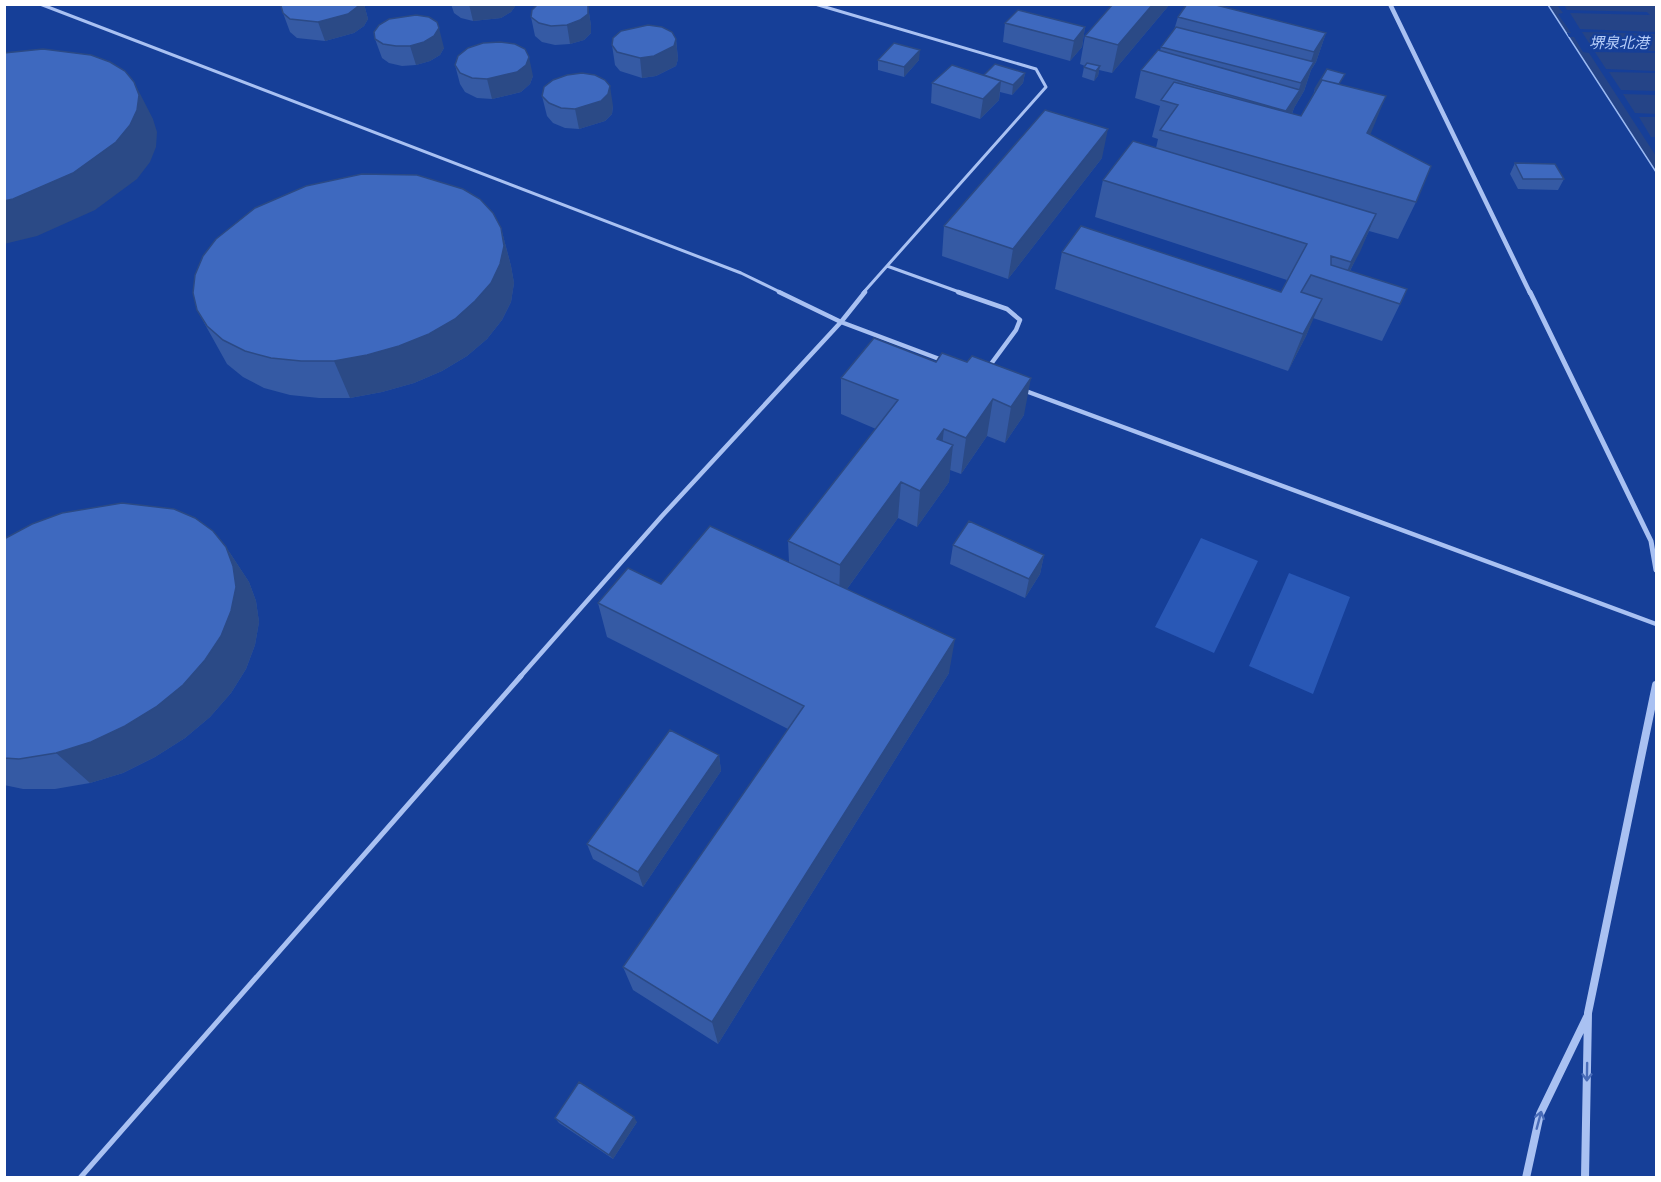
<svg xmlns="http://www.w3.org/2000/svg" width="1661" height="1182" viewBox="0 0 1661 1182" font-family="Helvetica,'Noto Sans JP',sans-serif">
<rect width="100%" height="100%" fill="#163f98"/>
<path fill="#2958b6" d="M1201,538L1258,561L1214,653L1155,627Z
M1289,573L1350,597L1313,694L1249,666Z"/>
<path fill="#254487" stroke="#9bbaf4" stroke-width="1.5" d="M1548,5H1656V172Z"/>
<path fill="#163f98" d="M1557,5H1564L1567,10L1647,12L1650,15L1570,13L1580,29L1656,32V34L1582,32L1593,49L1656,51V53L1595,52L1606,69L1656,71V73L1609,72L1621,90L1656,91V95L1623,94L1635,113L1656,114V117H1639L1651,137H1656L1655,141L1656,156L1589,53L1583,52L1574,37H1569L1567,33H1571L1558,14L1563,13Z"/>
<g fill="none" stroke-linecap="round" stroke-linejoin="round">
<path stroke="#a9c1f2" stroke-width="3" d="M40,4L741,273L782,293
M815,4L1036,69L1046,87L863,293
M887,266L962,293"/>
<path stroke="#a9c1f2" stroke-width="4.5" d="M779,292L841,322L942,360
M958,292L1007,309L1020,320L1016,330L988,368
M1023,390L1656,624
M520,677L662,516L841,322L865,292"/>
<path stroke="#a9c1f2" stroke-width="5" d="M80,1178L521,676"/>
<path stroke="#a9c1f2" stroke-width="4.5" d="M1390,4L1530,293"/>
<path stroke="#a9c1f2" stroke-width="5" d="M1530,292L1651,541L1656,570"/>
<path stroke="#a9c1f2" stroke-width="8" d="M1526,1178L1540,1114L1587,1017
M1585,1178L1588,1013L1656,685"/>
</g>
<path fill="#355aa4" d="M282,4H364L368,19L364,26L354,33L325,41L297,38L290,32L283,13Z
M451,4H516V5L511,12L501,18L473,21L461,18L454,13Z
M1113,4H1170L1112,73L1099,70L1098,76L1094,81L1082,77L1084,67L1085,66L1080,64L1085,36Z
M588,6L591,26V33L584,40L570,44L555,45L542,42L535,36L531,17Z
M1178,17L1326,33L1316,62L1311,70L1304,91L1294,108L1292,114L1301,116L1313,95L1315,89L1341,85L1370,134L1416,202L1398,239L1369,231L1350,271L1400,304L1382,341L1313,318L1306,336L1288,371L1055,289L1062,252L1281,292L1287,280L1095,217L1103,180L1156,148L1158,139L1152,137L1160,106L1135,98L1141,70L1160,51L1161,47L1174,30Z
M1005,23L1085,27L1082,47L1070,61L1003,42Z
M375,39L444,48L440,55L430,61L416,65L402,66L389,63L382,58Z
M676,39L678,59L676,66L656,76L642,78L620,71L615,65L612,45Z
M878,60H919L904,77L878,70Z
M455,65L533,76L530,84L521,92L492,99L477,98L465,92L460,84Z
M1025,73L1023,83L1012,95L1000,92L999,100L980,119L931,103L932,83L984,75Z
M542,96L613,106L612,114L605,121L579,129L565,128L553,123L547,116Z
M1102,158L1008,279L942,256L944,226Z
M1515,163L1564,179L1558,190L1518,189L1510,174Z
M501,228L511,266L514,283L511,302L502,320L487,339L467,356L442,371L414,383L382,392L350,398H319L290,395L264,388L243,377L227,364L197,310Z
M942,353L1024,415L1005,443L987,436L961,474L950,470L949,482L917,527L898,518L847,589L949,673L718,1044L633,990L623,967L788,729L607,637L598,603L661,584L789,562L788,541L876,429L841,414V378L936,362Z
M4,539L226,547L249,582L256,601L259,622L255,645L246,669L231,693L210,717L185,738L155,757L123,773L90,783L55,789H23L4,785Z
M953,545L1044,555L1040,574L1025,598L950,564Z
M719,755L721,771L643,887L593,859L587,844Z
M555,1118L637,1122L613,1159L559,1123Z"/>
<path fill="#2b4a86" d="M359,4H364L368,19L364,26L354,33L325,41L318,22Z
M469,4H516V5L511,12L501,18L473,21Z
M1153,4H1170L1112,73L1118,45Z
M588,6L591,26V33L584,40L570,44L567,25Z
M1085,27L1082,47L1070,61L1074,41Z
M439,28L444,48L440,55L430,61L416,65L410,46Z
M1326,33L1316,62L1311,70L1304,91L1294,108L1290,119L1276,140L1286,111L1298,92L1301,83L1307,74L1314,52Z
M676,39L678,59L676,66L656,76L642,78L640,58Z
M920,50L919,60L904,77V67Z
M529,57L533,76L530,84L521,92L492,99L487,79Z
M1100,66L1098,76L1094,81L1096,71Z
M1025,73L1023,83L1012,95L1013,85Z
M1001,81L999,100L980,119L983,99Z
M134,82L153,119L157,132L156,147L150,162L137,179L95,210L37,236L4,244V201Z
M610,86L613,106L612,114L605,121L579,129L575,109Z
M1386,96L1371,133L1352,170L1367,133Z
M1108,129L1102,158L1008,279L1013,249Z
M1376,214L1360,252L1342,285H1341L1351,262Z
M501,228L511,266L514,283L511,302L502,320L487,339L467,356L442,371L414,383L382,392L350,398L334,361Z
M1322,299L1306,336L1288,371L1303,334Z
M1031,378L1024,415L1005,443L1011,407Z
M993,399L987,436L961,474L966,438Z
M944,429L940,464L953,445L949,482L917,527L920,491L937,439Z
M901,482L898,518L839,600L840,565Z
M226,547L249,582L256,601L259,622L255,645L246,669L231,693L210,717L185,738L155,757L123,773L90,783L56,753Z
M1044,555L1040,574L1025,598L1029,579Z
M955,639L949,673L718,1044L712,1022Z
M719,755L721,771L643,887L638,872Z
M634,1117L637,1122L613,1159L609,1155Z"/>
<path fill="#3e69bf" stroke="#2b4a86" stroke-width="1.5" d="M282,4H359L357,7L348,14L318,22L290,19L283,13L281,6Z
M538,4H586L588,6V14L580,20L567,25L551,26L539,23L531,17L532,10Z
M1113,4H1153L1118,45L1085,36Z
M1187,4H1212L1326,33L1314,52L1178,17Z
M1018,10L1085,27L1074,41L1005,23Z
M416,15L429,17L437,22L439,28L434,36L424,42L410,46H396L383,44L375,39L374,32L379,25L389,19Z
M648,25L662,27L672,32L676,39L674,46L654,56L640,58L617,52L612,45L613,38L621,31Z
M1176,27L1314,62L1301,83L1161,47Z
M500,42L515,44L525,49L529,57L526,65L517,72L487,79L472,78L460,73L455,65L458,56L468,48L483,43Z
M894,43L920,50L904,67L878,60Z
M43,49L91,55L110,62L125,71L134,82L139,95L137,110L130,125L116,142L73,173L13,199L4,201V53Z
M1158,50L1300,90L1286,111L1141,70Z
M1087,63L1100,66L1096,71L1084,67Z
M995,64L1025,73L1013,85L984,75Z
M952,65L1001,81L983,99L932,83Z
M1327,69L1345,74L1339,84L1322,80L1316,90L1315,89Z
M582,73L595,75L605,80L610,86L608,94L601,101L575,109L561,108L549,103L542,96L544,87L553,80L567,75Z
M1322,80L1386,96L1367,133L1431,166L1416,202L1160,130L1178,105L1161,100L1174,82L1301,116Z
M1045,110L1108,129L1013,249L944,226Z
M1133,141L1376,214L1351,262L1331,256V265L1407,289L1400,304L1311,275L1301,292L1322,299L1303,334L1062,252L1081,226L1281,292L1307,244L1103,180Z
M1515,163L1555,164L1564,179H1523Z
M362,174L417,175L463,189L480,199L493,213L501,228L504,246L500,264L491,283L475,301L455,319L429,334L399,346L367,355L334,361H301L271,358L245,351L223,340L207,326L197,310L193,293L195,275L203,256L216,239L255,208L306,186Z
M874,338L936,362L942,353L967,362L972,356L1031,378L1011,407L993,399L966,438L944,429L937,439L953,445L920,491L901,482L840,565L788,541L898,400L841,378Z
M122,503L174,509L195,518L213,531L226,547L233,566L236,587L231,611L221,636L205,660L183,685L156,707L125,726L91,742L56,753L19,759L4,758V539L32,524L62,513Z
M969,521L1044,555L1029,579L953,545Z
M710,526L955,639L712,1022L623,967L804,706L598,603L628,568L661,584Z
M670,730L719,755L638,872L587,844Z
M579,1082L634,1117L609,1155L555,1118Z"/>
<defs><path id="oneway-shaft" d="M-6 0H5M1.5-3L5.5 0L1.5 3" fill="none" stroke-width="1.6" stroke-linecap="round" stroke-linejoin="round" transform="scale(1.5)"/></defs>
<g stroke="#496cb8">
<use href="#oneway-shaft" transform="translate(1587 1072) rotate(91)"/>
<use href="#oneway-shaft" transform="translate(1539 1120) rotate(-75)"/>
</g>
<g text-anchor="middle" stroke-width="4.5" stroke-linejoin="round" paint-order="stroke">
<g font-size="15" font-style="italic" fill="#b5ccf8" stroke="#163f98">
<text x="1619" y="48">堺泉北港</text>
</g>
</g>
<rect width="1661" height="1182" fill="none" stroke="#ffffff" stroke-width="12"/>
</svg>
